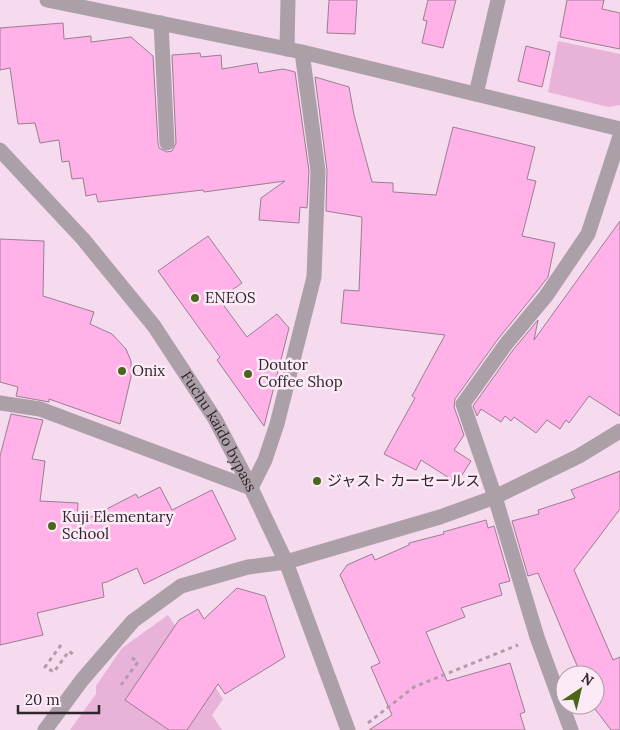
<svg xmlns="http://www.w3.org/2000/svg" width="620" height="730" viewBox="0 0 620 730" font-family="Lora,'Noto Sans JP',serif">
<rect width="100%" height="100%" fill="#f6daed"/>
<path fill="#e9b2d8" d="M558,41L620,54V105L608,107L548,92Z
M168,615L223,699L212,715L222,730H70L96,694V686L122,648Z"/>
<path fill="#ffb1e8" stroke="#987f90" d="M329,0H357L355,34L327,33Z
M428,0H456L443,48L422,43L427,21L423,20Z
M567,0H604L602,9L620,13V49L560,37Z
M63,23L64,39L91,36V42L131,37L153,56L158,143L159,148L167,152L172,151L176,143L172,55L200,53L201,57L221,55L222,69L257,63L259,73L283,69L295,72L309,171L307,208L300,207L299,223L259,220L261,198L285,181L204,192L203,190L98,202L96,194L86,196L83,178L72,179L69,161L62,162L59,140L40,143L35,123L18,124L10,68L0,70V28Z
M526,46L550,52L542,87L518,81Z
M315,77L349,87L354,115L372,182L393,183V192L436,195L453,127L535,147L527,179L536,181L522,236L555,243L548,277L538,290L498,339L455,399L454,407L464,435L454,450L471,461L457,483L421,460L416,470L384,454L415,398L412,396L445,335L341,323L344,290L359,291L362,217L326,211L327,170Z
M620,221V416L589,396L569,423L566,420L560,429L547,420L536,433L514,417L511,421L505,416L501,422L481,409L477,416L473,406L513,350L538,320L534,340Z
M208,236L242,283L219,299L247,337L277,314L289,328L264,426L217,360L220,357L158,271Z
M0,239L44,241L43,296L94,312L90,324L112,334L126,349L131,361V377L120,424L49,399V402L16,396L18,387L0,382Z
M11,414L43,420L32,459L45,461L40,501L78,503L77,524L136,494L138,498L160,487L172,510L212,490L236,539L144,584L137,568L107,582L102,583L104,597L37,613L43,635L0,645V456Z
M620,471V509L574,570L613,660L620,657V730H611L595,709V675H581L538,573L528,576L512,521L539,514L538,510L575,498L571,490Z
M486,520L488,528L494,526L510,581L499,584L502,595L461,608L465,617L426,632L447,681L510,663L525,712L520,714L525,730H369L392,715L371,667L380,663L340,575L347,565L372,554L375,560L409,545V543L444,534L443,532Z
M237,588L265,596L285,657L225,694L218,684L187,730H169L125,700L179,620L198,609L204,619Z"/>
<g fill="none" stroke-linecap="round" stroke-linejoin="round">
<path stroke="#b29cab" stroke-width="3" stroke-dasharray="4 4" stroke-linecap="butt" d="M61,645L45,667L54,672L69,651L75,656
M121,685L138,662L129,656
M368,723L414,687L518,645"/>
<g stroke="#aca0a8" stroke-width="15">
<path d="M47,0L302,52L620,129"/>
<path d="M161,23L167,143"/>
<path d="M287,49L288,0"/>
<path d="M476,94L498,0"/>
<path id="s1" d="M0,150L83,239L154,326L215,419L251,488L286,562L348,730"/>
<path d="M0,403L40,409L251,488L265,460L277,424L314,277L318,171L302,52"/>
<path d="M45,730L82,680L133,621L181,586L248,567L286,562L440,517L495,497L579,456L620,431"/>
<path d="M571,730L537,637L495,497L463,404L506,344L546,296L588,234L620,136"/>
</g>
</g>
<g fill="#4a661a" stroke="#fcebf7" stroke-width="2">
<circle cx="195" cy="298" r="5"/>
<circle cx="122" cy="371" r="5"/>
<circle cx="248" cy="374" r="5"/>
<circle cx="317" cy="481" r="5"/>
<circle cx="52" cy="526" r="5"/>
</g>
<g text-anchor="middle" stroke-width="5" stroke-linejoin="round" paint-order="stroke">
<g font-size="15" fill="#30262d" stroke="#fcebf7" text-anchor="start">
<text x="205" y="303">ENEOS</text>
<text x="258" y="370">Doutor<tspan x="258" dy="17">Coffee Shop</tspan></text>
<text x="132" y="376">Onix</text>
<text x="327" y="486">ジャスト カーセールス</text>
<text x="62" y="522">Kuji Elementary<tspan x="62" dy="17">School</tspan></text>
</g>
<g font-size="15" fill="#30262d" stroke="#fcebf7">
<text dy="5" stroke="none"><textPath href="#s1" startOffset="358">Fuchu kaido bypass</textPath></text>
</g>
</g>
<g transform="translate(580 690) rotate(35)"><circle r="24" fill="#fcebf7" stroke="#aa9ca6"/>
<path d="M0-4L9 19L0 12L-9 19Z" fill="#4a661a"/>
<text y="-8" font-size="14" font-weight="bold" text-anchor="middle" fill="#30262d">N</text>
</g>
<path d="M18 705v8h81v-8" fill="none" stroke="#30262d" stroke-width="2.5"/>
<text x="25" y="705" font-size="15" fill="#30262d" stroke="#fcebf7" stroke-width="4" paint-order="stroke">20 m</text>
</svg>
